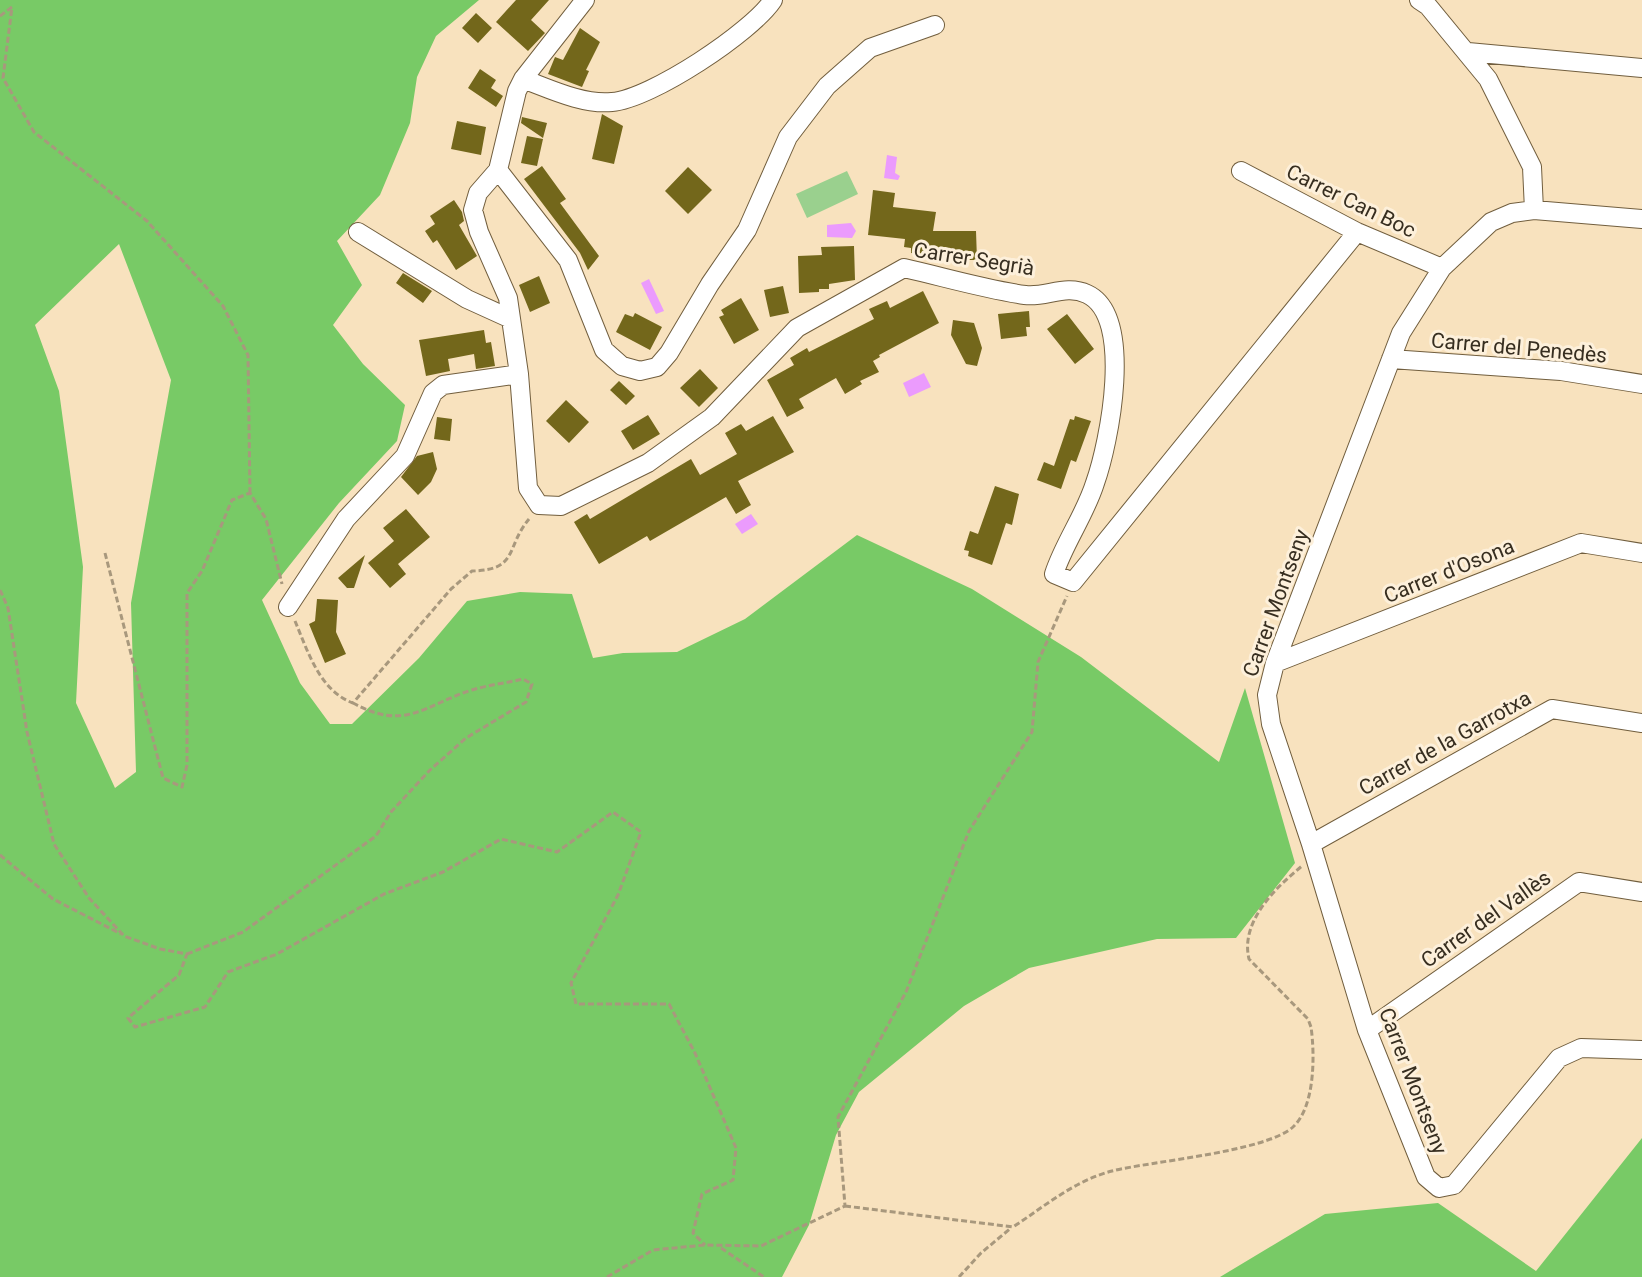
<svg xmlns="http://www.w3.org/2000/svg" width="1642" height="1277" viewBox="0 0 1642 1277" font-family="Roboto,sans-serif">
<rect width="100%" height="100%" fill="#f8e2be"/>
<path fill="#9ad08e" d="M847,171L858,194L807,218L796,194Z"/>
<path fill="#78ca66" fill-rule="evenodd" d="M0,0H479L436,36L417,77L410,123L380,195L337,241L362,285L333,325L363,364L405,405L397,441L339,503L262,600L300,683L330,724H352L419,658L467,601L520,592L572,594L593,658L623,653L677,652L745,619L857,535L972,589L1081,657L1219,762L1245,688L1295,863L1236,938L1157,939L1029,968L964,1006L859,1092L836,1135L809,1225L782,1277H0ZM119,244L171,380L131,603L136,772L115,788L76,703L83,567L59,391L35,325Z
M1642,1138V1277H1220L1325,1214L1438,1203L1536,1271Z"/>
<path fill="#eb9bfd" d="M887,155L897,157L895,173L900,176L898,180L884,178Z
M851,223L856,231L852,238L827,237V225Z
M649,279L664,311L656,314L641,283Z
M924,373L931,387L909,397L903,383Z
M751,514L758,524L742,534L735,524Z"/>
<path fill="#73671b" d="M516,0H549L531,20L545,33L528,51L496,22Z
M476,13L492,28L478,43L462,28Z
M580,28L600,42L586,70L589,71L582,87L548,74L555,57L563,60Z
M480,69L496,80L491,88L503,96L496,107L468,88Z
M602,114L623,126L614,164L592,159Z
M522,117L547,123L543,138L521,123Z
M457,121L486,127L481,155L451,149Z
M527,136L543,139L537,166L521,163Z
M542,166L566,199L560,203L599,256L588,270L580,253L524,179Z
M688,167L712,190L688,214L665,191Z
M873,190L895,193L893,207L936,212L933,231H976L977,260H944V257L911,253V248L904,247L905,239L868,235Z
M454,200L462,212L464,221L459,225L477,256L456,270L437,240L433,243L425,231L435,224L430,216Z
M854,246L855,280L829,284V289H819V292L799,293L798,256L822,255L821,247Z
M403,273L432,291L423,303L396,283Z
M539,276L550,303L530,312L519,285Z
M783,286L789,313L770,317L764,290Z
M923,291L939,323L879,355L880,357L873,361L879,372L860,381L862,384L845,394L836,378L799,399L804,408L787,417L767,380L794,365L790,358L807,348L809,352L874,319L869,309L887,301L890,308Z
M741,298L759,330L734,344L719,317L724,315L721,310Z
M1029,311L1030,327H1026L1027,336L1001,339L998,314Z
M635,313L662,327L650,350L616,332L625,314L633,317Z
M1067,314L1094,349L1075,364L1047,329Z
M953,320L974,323L982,348L977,366L966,364L951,335Z
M484,330L486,343L491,342L495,366L476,369L474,354L448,359L450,371L426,376L419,340Z
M700,369L718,388L699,407L680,388Z
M619,381L635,396L626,405L610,390Z
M566,400L589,422L569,443L546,421Z
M648,415L660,434L633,450L621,431Z
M773,416L794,452L738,481L751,505L736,514L726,497L650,541L647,536L599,564L574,522L587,514L590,519L691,459L700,475L737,454L725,433L741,424L746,431Z
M1075,416L1091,421L1076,462L1071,460L1061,489L1037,480L1044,462L1054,466L1070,419L1074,420Z
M437,417L452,419L450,441L434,439Z
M433,452L437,469L431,482L418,495L401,477L417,456Z
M995,486L1019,494L1012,525L1006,523L992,565L968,556L969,551L964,550L970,531L978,534Z
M406,509L430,537L398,564L406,574L390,588L368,563L394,541L383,528Z
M365,555L354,588H347L338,578Z
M317,599L338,600L336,632L346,654L325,663L309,624L315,621Z"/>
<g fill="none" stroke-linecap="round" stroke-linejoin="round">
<defs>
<path id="minor" d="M585,0L523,79L517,91L498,170L478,193L473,210L479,232L508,298L519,374L528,488L539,505L561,506L648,463L712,417L797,328L904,268C944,277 984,289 1025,295C1045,298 1066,284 1087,294C1135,316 1109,444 1095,483C1085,515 1064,543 1054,574L1073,582L1357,232
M1419,0L1428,6L1488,79L1532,167L1534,210
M1468,52L1642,68
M523,79C550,89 583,105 612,102C651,99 752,32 773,0
M498,170L568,260L604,350L622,366L640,371L657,367L669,353L710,284L747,230L788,137L827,86L870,48L935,25
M1241,171L1357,232L1442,268
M1642,219L1534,210L1512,213L1491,222L1442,268L1401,333L1275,663L1267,695L1271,724L1311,844L1367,1030L1426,1177L1439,1188L1454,1185L1559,1058L1581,1048L1642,1050
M358,232L467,299L511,319
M1391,359L1561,371L1642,384
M288,607L346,519L405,456L433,393L443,385L519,374
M1275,663L1581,543L1642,553
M1311,844L1552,709L1642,723
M1367,1030L1579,882L1642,892"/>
</defs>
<use href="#minor" stroke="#715e3e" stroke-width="20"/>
<path stroke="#a8987d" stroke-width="3" stroke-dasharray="6 3" stroke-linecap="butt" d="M0,16L12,7L3,78L34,132L147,221L223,306L248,355L250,493
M105,553L163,778L182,787L187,765V593L202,571L232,500L250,493L266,519L282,584
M0,590L8,608L27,732L54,844L89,898L124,936L160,949L187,954L179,975L128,1018L135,1027L205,1007L228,972L277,954L384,894L443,872L501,839L557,852L613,812L641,832L618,895L571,983L576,1004H669L695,1053L736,1148L733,1180L702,1194L693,1233L705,1245
M295,621C308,652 320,691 353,703L451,589L472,571C519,570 505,548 529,519
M0,855L53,899L121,934
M187,954L243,932L376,836L391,812L430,770L466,738L526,702L532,684L523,679C506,683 488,685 472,690C424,705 406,732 353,703
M845,1206L1013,1227C1045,1206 1074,1181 1112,1171C1152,1161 1265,1152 1293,1127C1315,1107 1315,1055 1311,1027L1308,1019L1249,959C1240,922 1275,888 1302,866
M721,1248L764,1277
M607,1277L653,1250L705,1245L761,1246L845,1206L838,1117L906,992L969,831L1032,732L1038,662L1067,596
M959,1277L981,1253L1011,1228"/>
<use href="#minor" stroke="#fff" stroke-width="18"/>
</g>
<g text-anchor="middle" stroke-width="6" stroke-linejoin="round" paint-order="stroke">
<g font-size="21" fill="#372e20" stroke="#fdf0db">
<text transform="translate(1351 201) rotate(26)" y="7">Carrer Can Boc</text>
<text transform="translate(974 259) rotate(9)" y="7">Carrer Segrià</text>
<text transform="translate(1519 348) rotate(5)" y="7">Carrer del Penedès</text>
<text transform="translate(1449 571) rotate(-22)" y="7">Carrer d'Osona</text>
<text transform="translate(1276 603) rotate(-70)" y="7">Carrer Montseny</text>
<text transform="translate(1445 743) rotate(-29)" y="7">Carrer de la Garrotxa</text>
<text transform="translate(1486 919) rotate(-35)" y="7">Carrer del Vallès</text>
<text transform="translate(1413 1081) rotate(69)" y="7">Carrer Montseny</text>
</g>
</g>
</svg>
